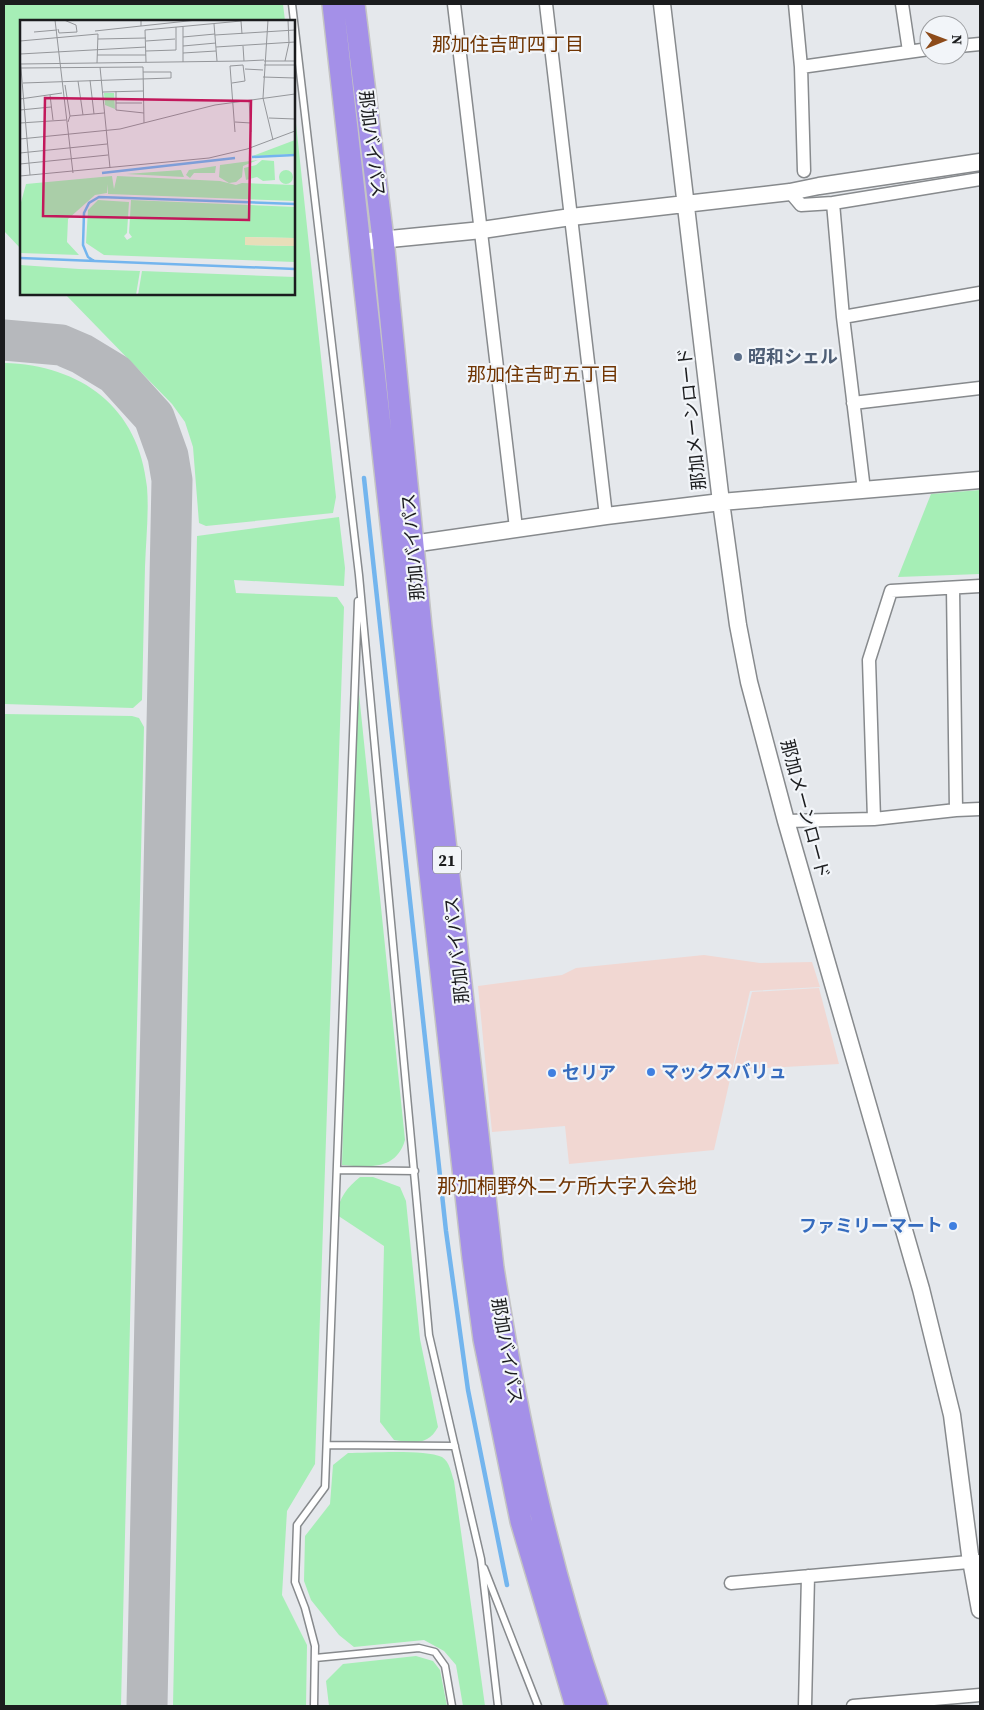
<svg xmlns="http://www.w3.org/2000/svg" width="984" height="1710" viewBox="0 0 984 1710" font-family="'Source Serif 4','Noto Sans JP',serif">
<rect width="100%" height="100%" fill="#e5e8ec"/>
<path fill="#f1d7d2" d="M704,955L760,963L812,962L820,987L750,991L714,1150L569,1164L565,1126L492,1132L478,986L562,975L576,968Z
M819,988L839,1064L733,1070L752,992Z"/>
<path fill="#a6eeb6" d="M4,4H283L285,21H21V249L4,231Z
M294,105L336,497L333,513L206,526L199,523L193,447L185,422L172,404L65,294H294Z
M4,363C81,365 139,407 147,487C149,512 146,540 145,567C144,611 143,655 142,700L133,708L4,704Z
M980,490V574L898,577L931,494Z
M339,517L345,568L344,586L234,580L236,593L337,597L344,607L315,1464L287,1511L282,1595L307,1645L306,1706H173L197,536Z
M358,684L405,1140C396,1171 368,1167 342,1165L355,685Z
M4,714L132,716L139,718L144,727L121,1706H4Z
M360,1177H373L400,1187L406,1201L420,1339L438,1427C428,1446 413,1443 394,1440L380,1422L384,1246L337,1215C339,1197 347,1188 360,1177Z
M348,1453C368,1453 425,1449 442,1457C450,1462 451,1473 454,1481L485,1706H463L456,1665L444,1651L424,1640L354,1647L339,1635L311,1600L304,1581L305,1536L330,1504L333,1465Z
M416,1656L433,1661L440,1670L447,1706H329L326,1681L343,1664Z"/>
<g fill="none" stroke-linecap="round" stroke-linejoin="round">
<path stroke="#73b5ee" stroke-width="4.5" d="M364,478L446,1231L468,1390L507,1585"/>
<path stroke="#b6b8bc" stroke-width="41" d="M4,340L61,345L82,354L115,374L154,417L168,456L172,480L147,1706"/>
<defs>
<path id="service" d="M292,4L359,575L429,1335L481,1559L498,1706
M337,1170L415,1171
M327,1445L455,1446
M484,1568L538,1706
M315,1658L419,1648L435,1652L445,1666L452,1706
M314,1706L315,1646L305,1608L295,1582L297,1525L325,1487L358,601"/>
<path id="minor" d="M454,4L516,528
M546,4L606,516
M795,4L801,67L804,171
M902,4L909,51
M959,46L980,44
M801,67L929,49
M790,192L801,205L833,203L843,317L864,490
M833,203L980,179
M843,317L980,293
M853,403L980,388
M953,588L956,810
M874,819L869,660L891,591L980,586
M786,821L874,819L956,810L980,809
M731,1583L980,1561
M805,1706L808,1576
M853,1706L980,1695"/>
<path id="tertiary" d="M662,4L721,502L738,625L749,682L786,821L921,1289L952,1415L970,1555L980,1610
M359,242L482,230L571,217L790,192L819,186L980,162
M412,544L606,516L721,502L980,480"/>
<path id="trunk" d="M333,4L473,1258L484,1339L521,1521L576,1706
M354,4L383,239L421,627L493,1268C517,1418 547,1562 597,1706"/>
</defs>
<use href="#service" stroke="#878a8d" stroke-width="9"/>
<use href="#minor" stroke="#878a8d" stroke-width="15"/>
<use href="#tertiary" stroke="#878a8d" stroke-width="19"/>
<use href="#trunk" stroke="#c4c4c4" stroke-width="24"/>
<use href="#service" stroke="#fff" stroke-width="6"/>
<use href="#minor" stroke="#fff" stroke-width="12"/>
<use href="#tertiary" stroke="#fff" stroke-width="16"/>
<use href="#trunk" stroke="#a490e8" stroke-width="21"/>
</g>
<circle fill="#5c6f8a" stroke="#f2f5f9" stroke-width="2" cx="738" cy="357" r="5"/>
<g fill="#3f7fe0" stroke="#f2f5f9" stroke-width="2">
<circle cx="651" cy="1072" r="5"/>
<circle cx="552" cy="1073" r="5"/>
<circle cx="953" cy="1226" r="5"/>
</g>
<g text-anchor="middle" stroke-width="4.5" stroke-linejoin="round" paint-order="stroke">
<rect fill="#f2f5f9" stroke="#5c5d60" stroke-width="1" x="433" y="846.5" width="28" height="27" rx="4"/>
<g font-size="16" font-weight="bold" fill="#1b1c1e">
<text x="447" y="866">21</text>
</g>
<g font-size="18" fill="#1b1c1e" stroke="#f2f5f9">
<text transform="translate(372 144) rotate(83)" y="6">那加バイパス</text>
<text transform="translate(692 419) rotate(-96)" y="6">那加メーンロード</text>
<text transform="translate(413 547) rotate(-95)" y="6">那加バイパス</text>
<text transform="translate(805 809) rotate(75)" y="6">那加メーンロード</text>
<text transform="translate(457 950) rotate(-96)" y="6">那加バイパス</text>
<text transform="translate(507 1351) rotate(80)" y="6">那加バイパス</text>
</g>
<g font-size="18" font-weight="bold" fill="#4e5e75" stroke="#f2f5f9" text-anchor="start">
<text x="748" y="363">昭和シェル</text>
</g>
<g font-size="18" font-weight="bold" fill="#366cbe" stroke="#f2f5f9" text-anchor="start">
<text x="661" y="1078">マックスバリュ</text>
<text x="562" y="1079">セリア</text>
<text x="943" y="1232" text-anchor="end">ファミリーマート</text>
</g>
<g font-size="19" fill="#703503" stroke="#f2f5f9">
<text x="508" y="51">那加住吉町四丁目</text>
<text x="543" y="381">那加住吉町五丁目</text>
</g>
<g font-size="20" fill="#703503" stroke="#f2f5f9">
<text x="567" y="1193">那加桐野外二ケ所大字入会地</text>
</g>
</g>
<g transform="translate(20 20)">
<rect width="275" height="275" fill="#e5e8ec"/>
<path d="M84,73H94L95,89L85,85ZM275,120V134L233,136ZM238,140L223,146L222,157L216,162L209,163L199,157L200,145ZM242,140L254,141L255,160L243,161L237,157L226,160L224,148L236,145ZM196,146L195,153H174L170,158L166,155L169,150ZM259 157a7 7 0 1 1 14 0a7 7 0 1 1-14 0ZM161,150L164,157L106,154ZM92,156L94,169L97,156L200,161L216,165L222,163L275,165V181L88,174L87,164V173L75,175L48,199L47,222L59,235L0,233V186L6,164ZM78,180L109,182L107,213L104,216L107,220L112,217L109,213L111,180L275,187V218L225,217V225L275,226V242L84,235L66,223L68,190ZM0,245L59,249L120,251L116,275H0ZM122,251L275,257V275H118Z" fill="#a6eeb6"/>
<path d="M225,217L275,218V226L225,225Z" fill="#e8deb9"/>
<path fill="none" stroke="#73b5ee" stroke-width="2.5" d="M232,137L275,135M82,153L215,138M0,238L275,249M74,241L68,237L63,225L64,193L69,183L79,177L275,184"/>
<path fill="none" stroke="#94969a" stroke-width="1" d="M35,0L53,153M121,0V6L177,0M248,0L243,78L253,120M194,4L197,41M38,9L39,13L57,12L56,5L44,0M75,11L121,6M14,12L37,10M195,15L275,10M163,17L195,14M78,19L126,18M0,21L78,14L77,43M126,21L155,19M163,26L196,23M223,26L224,41L244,40M196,27L275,22M126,31L156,30V7M163,33L196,31M0,34L126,27M77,35H126M0,37L10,155M244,41H275M265,41L269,23L268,0M126,42L125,10L221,1L222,14M163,42V7M0,44L224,41M244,45H275M80,47L90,148M0,48L123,47L124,103M225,49L243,50M243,57L275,58M70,60L74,94M58,61L63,95M3,63L151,58V52H123M212,63L225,61L223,45L210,46L215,112M45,65L50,96M96,71V90L124,93M83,72L123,71M30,75L33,100M0,79L42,73M229,80L231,112M96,83H122M0,90L31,87M249,98L275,99M48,102L50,96L84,93M215,102L231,103M0,103L46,100M0,119L100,109L195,85L275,74M0,133L87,124M0,144L88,135M0,156L189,138L227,129L275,111"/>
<path fill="#c2185b" fill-opacity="0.15" stroke="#c2185b" stroke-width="2.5" d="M25,78L231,81L229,200L23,196Z"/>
<rect width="275" height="275" fill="none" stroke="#1b1c1e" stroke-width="2.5"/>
</g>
<rect width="984" height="1710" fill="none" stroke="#1b1c1e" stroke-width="10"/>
<g transform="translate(944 40) rotate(89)"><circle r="24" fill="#f2f5f9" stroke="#9c9ea1"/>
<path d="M0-4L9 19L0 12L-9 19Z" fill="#8d4b1a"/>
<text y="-8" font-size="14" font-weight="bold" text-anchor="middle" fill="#1b1c1e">N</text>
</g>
</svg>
